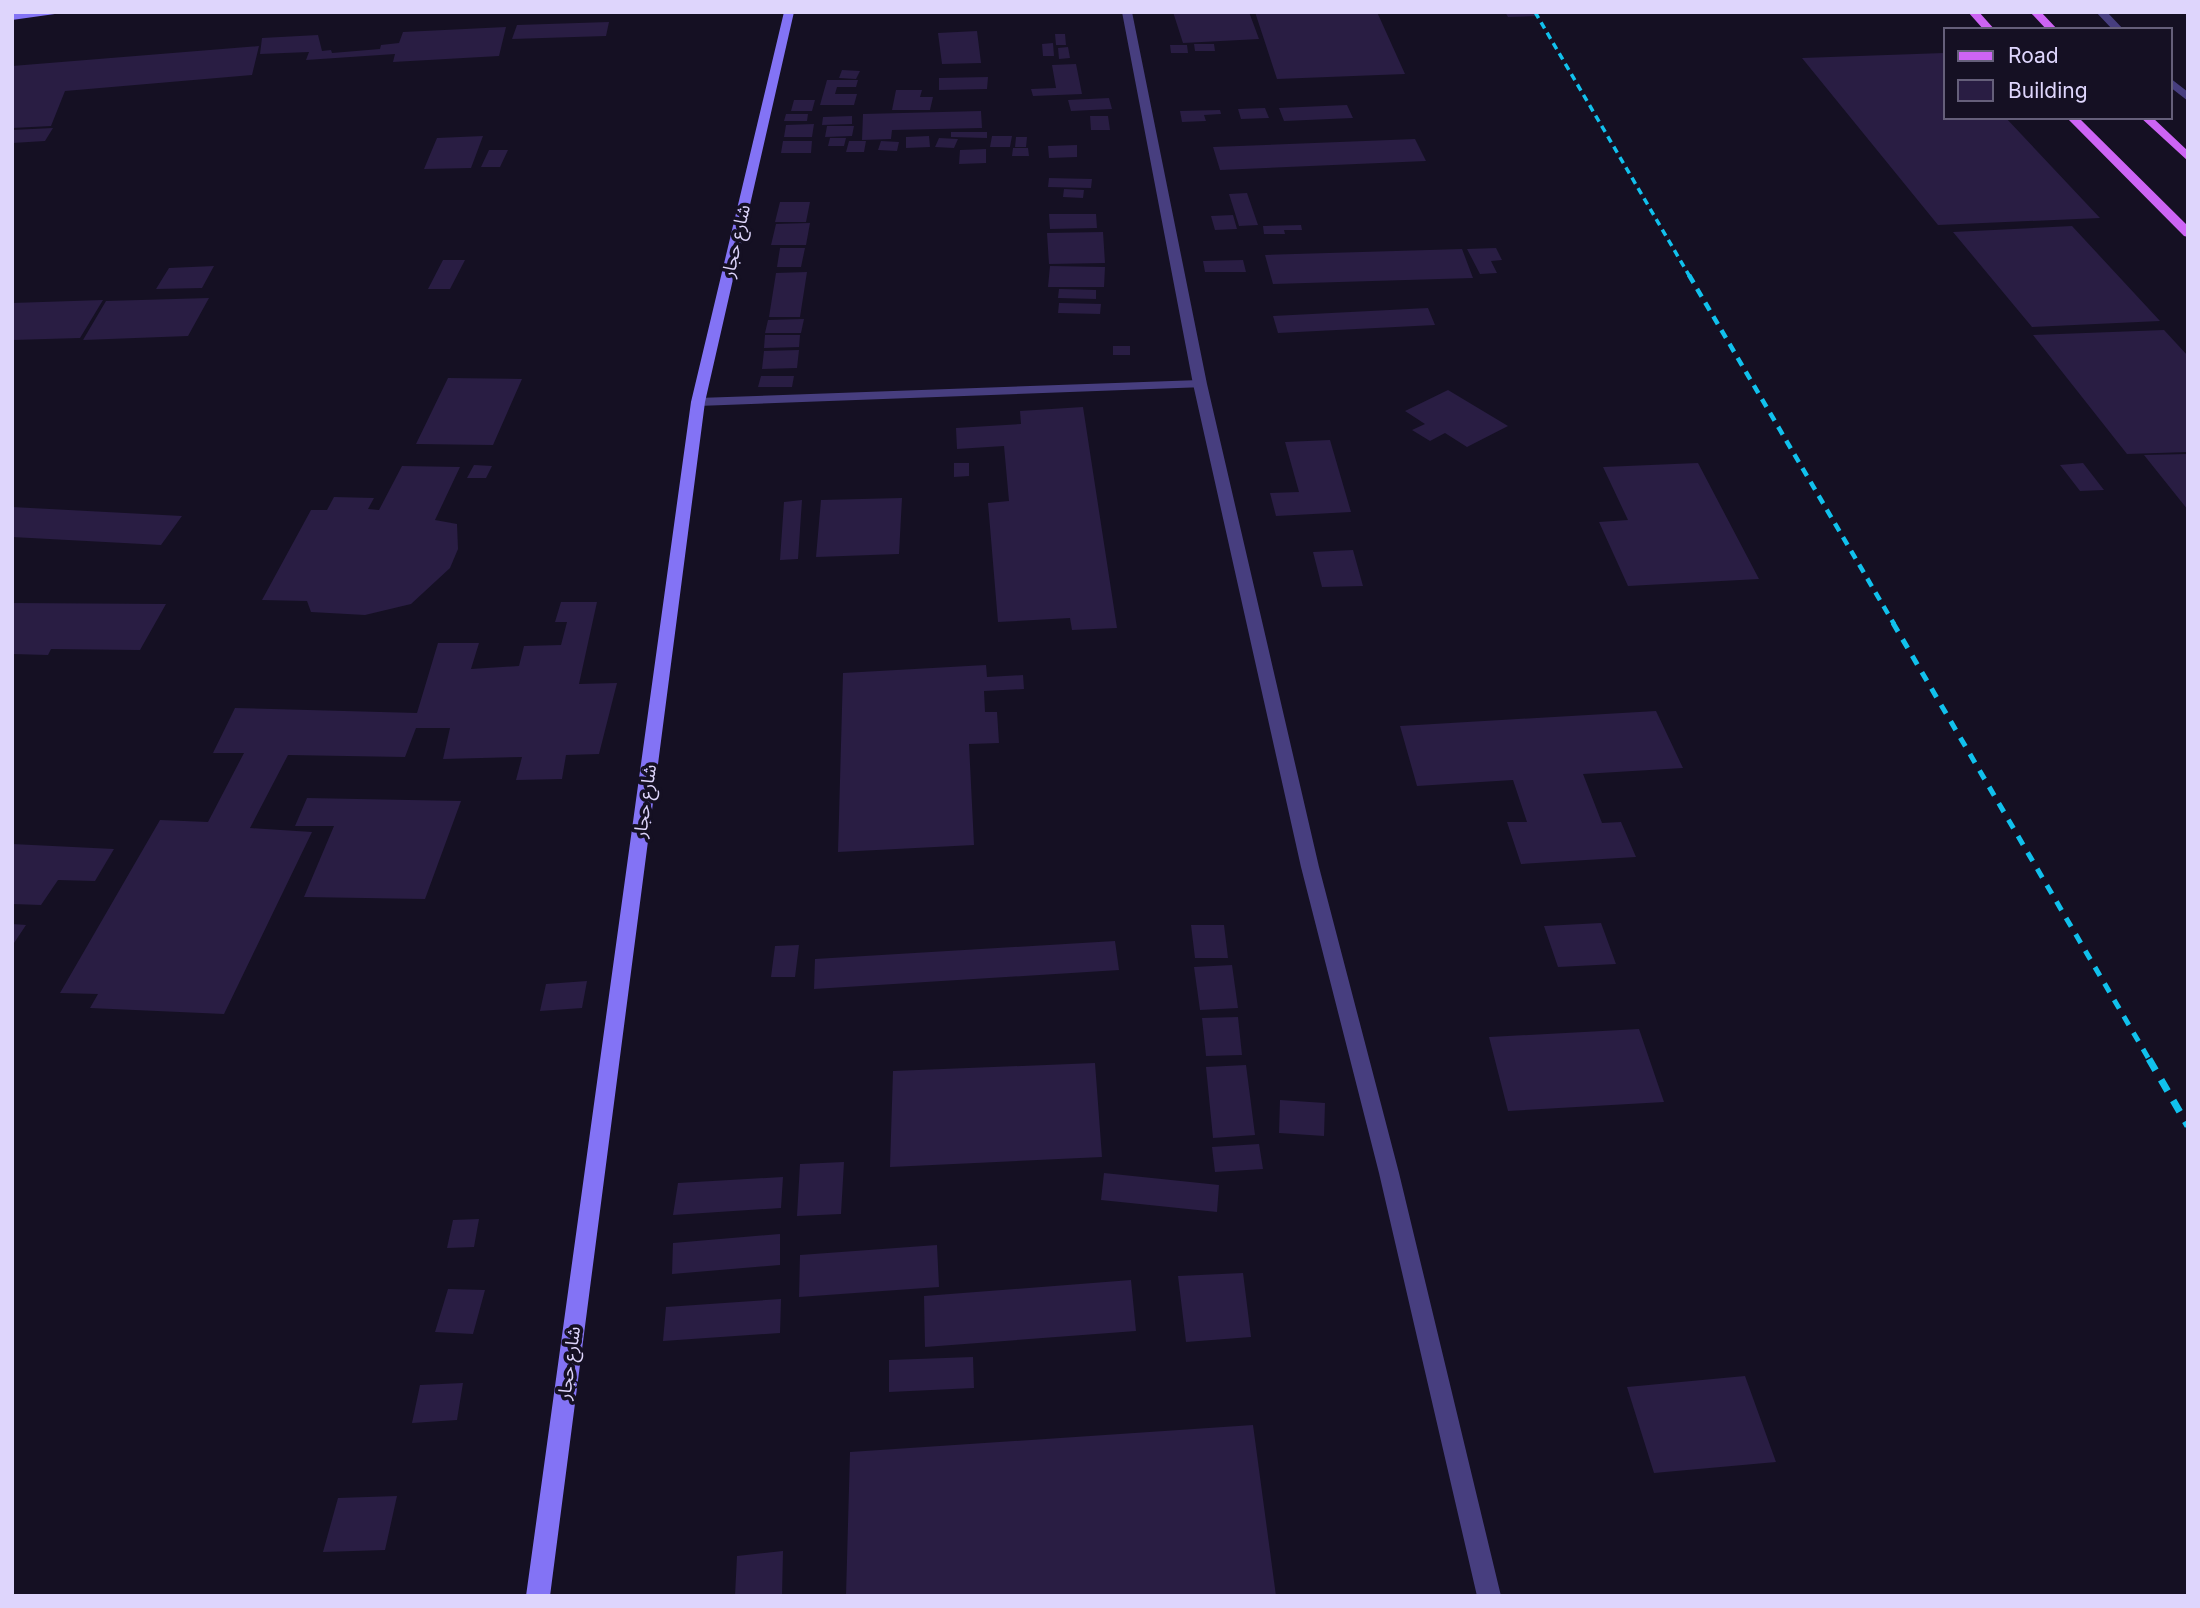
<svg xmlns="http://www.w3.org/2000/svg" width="2200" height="1608" viewBox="0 0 2200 1608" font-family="Inter,'Noto Sans Arabic',sans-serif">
<rect width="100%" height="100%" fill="#151023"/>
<path fill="#291d43" d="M1173,12H1249L1259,39L1183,43Z
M1255,12H1377L1405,74L1277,79Z
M1505,12H1536L1538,16L1508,17Z
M609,22L606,36L512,39L517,25Z
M506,27L499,56L393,62L395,54L306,60L309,52L260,54L262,38L318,35L322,51L331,50L332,53L380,49L381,45L399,43L403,32Z
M977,31L981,63L942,64L938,33Z
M1055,34H1065L1066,45H1056Z
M1053,43L1054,56H1043L1042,44Z
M1194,44H1214L1215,51H1195Z
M1170,45H1187L1188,53H1171Z
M259,46L252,75L65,91L51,126L12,128V66Z
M1068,47L1070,58L1059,59L1058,48Z
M1944,53L1946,55V117H2005L2100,218L1938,225L1802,58Z
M1076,64L1082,94L1033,96L1031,89L1056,88L1052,65Z
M842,70L860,71L856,79L839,78Z
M988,77L987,89L939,90V78Z
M827,80H858L856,87H837L835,94H857L854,105H820Z
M896,90H922L920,97H933L930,110H892Z
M1109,98L1112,109L1071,111L1068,100Z
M794,100H815L812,111H791Z
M1347,105L1353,118L1284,121L1279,108Z
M1265,108L1269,118L1241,119L1238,109Z
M1220,110L1221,114L1204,115L1206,121L1182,122L1180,111Z
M981,111L982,128L892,130L891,139L862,140L863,114Z
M786,114H808L807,121H784Z
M852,116V124L822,125L823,117Z
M1090,116H1108L1110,130H1091Z
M814,124L812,137H784L786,125Z
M827,126H854L852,136L825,137Z
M53,128L45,141L12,143V130Z
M951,132H987V138L951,137Z
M483,136L471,168L424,169L437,138Z
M929,136L930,147L906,148V137Z
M992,136H1012L1010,147H990Z
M1016,137H1027L1026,147H1015Z
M830,138H846L844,146H828Z
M939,138L958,139L954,148L935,147Z
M1415,139L1426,161L1220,170L1213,147Z
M783,141H812L811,153H781Z
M849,141H866L864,152H846Z
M881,141L899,142L897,151L878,150Z
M1077,145V157L1049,158L1048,146Z
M1013,148H1028L1029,156H1012Z
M986,149V163L959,164L960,150Z
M489,150H508L500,167H481Z
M1049,178L1092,179L1091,188L1048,187Z
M1064,189L1084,190L1083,198L1063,197Z
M1247,193L1258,225L1239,226L1229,194Z
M780,202H810L806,222H775Z
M1049,214H1096L1097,228L1050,229Z
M1233,215L1237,229L1215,230L1211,216Z
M810,223L806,245H771L776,224Z
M1301,225L1302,230H1284L1285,234H1264L1263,226Z
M2072,226L2160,321L2032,327L1953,232Z
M1103,232L1105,263L1049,264L1047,233Z
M780,248H805L801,267H777Z
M1496,248L1502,260L1491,261L1497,273L1480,274L1467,249Z
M1462,249L1473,278L1273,284L1265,255Z
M443,260H465L450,289H428Z
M1243,260L1246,272H1205L1203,261Z
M214,266L202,288L156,289L169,268Z
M1050,266L1105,267L1104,287H1048Z
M807,272L800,317H769L776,273Z
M1059,289L1096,290V299L1058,298Z
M209,298L188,336L83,340L106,301Z
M103,300L80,338L12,340V303Z
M1059,303L1101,304L1100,314L1058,313Z
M1428,308L1435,325L1278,333L1273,316Z
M804,319L801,333H765L768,320Z
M2164,330L2188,356V452L2127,454L2033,335Z
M765,335H800L799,347L764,348Z
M1113,346H1130V355H1113Z
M799,350L797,368L762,369L764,351Z
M761,376H794L792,387H758Z
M448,378L522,379L493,445L416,444Z
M1448,390L1508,426L1467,447L1445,433L1430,441L1412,430L1425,424L1405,411Z
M1083,407L1117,628L1072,630L1070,618L998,622L988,503L1009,501L1004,446L957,449L956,428L1021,424L1020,411Z
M1330,440L1351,512L1276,516L1270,493L1299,492L1285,442Z
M2188,454V510L2144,455Z
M954,463H969V476L954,477Z
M1698,463L1759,579L1628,586L1599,522L1628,520L1603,467Z
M2083,463L2104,490L2080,491L2060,465Z
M474,465L492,466L486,478H467Z
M402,466L460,467L435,520L457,524L458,549L450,568L411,604L365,615L311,612L307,601L262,600L311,510H327L334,497L374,498L368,509L379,510Z
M902,498L899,554L816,557L821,500Z
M802,500L798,559L780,560L784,502Z
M12,507L182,516L161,545L12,537Z
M1353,550L1363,586L1322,587L1313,552Z
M561,602H597L579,684L617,683L599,754L566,755L562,779L516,780L522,757L443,759L450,728H416L405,757L288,755L250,828L312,832L224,1014L90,1008L98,994L60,993L160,820L208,822L244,753H213L235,708L417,713L438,643H479L471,669L519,666L524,646L561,645L567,622H555Z
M12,603L166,604L140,650L51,649L48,655L12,654Z
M986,665L987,677L1023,675L1024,689L984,691L985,712H997L999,743L969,744L974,845L838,852L843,673Z
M1656,711L1683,768L1583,774L1602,823L1621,822L1636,857L1521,864L1507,822H1527L1513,780L1417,786L1400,726Z
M307,798L461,801L425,899L304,897L334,826H295Z
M12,844L114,849L95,881L58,880L41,905L12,904Z
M1601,923L1616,964L1558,967L1544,926Z
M12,924L26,925L12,946Z
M1191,925H1224L1228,958H1195Z
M1115,941L1119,970L814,989L815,959Z
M799,945L795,977H771L775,946Z
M1232,965L1238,1008L1200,1010L1194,967Z
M587,981L582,1008L540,1011L546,984Z
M1238,1017L1242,1055L1206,1056L1202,1018Z
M1639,1029L1664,1102L1508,1111L1489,1037Z
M1095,1063L1102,1157L890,1167L893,1071Z
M1246,1065L1255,1135L1213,1138L1206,1067Z
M1280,1100L1325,1103L1324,1136L1279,1133Z
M1259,1144L1263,1169L1215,1172L1212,1147Z
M844,1162L841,1214L797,1216L800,1164Z
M1104,1173L1219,1185L1217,1212L1101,1200Z
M783,1177L781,1208L673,1215L678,1183Z
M479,1219L474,1247L447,1248L453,1220Z
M780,1234V1265L672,1274L673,1243Z
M937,1245L939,1287L799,1297L800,1255Z
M1243,1273L1251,1337L1186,1342L1178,1276Z
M1131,1280L1136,1331L925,1347L924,1296Z
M448,1289L485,1290L473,1334L435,1332Z
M781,1299L780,1333L663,1341L666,1307Z
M973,1357L974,1388L889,1392V1360Z
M1745,1376L1776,1462L1654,1473L1627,1387Z
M463,1383L457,1420L412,1423L420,1385Z
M1253,1425L1276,1596H846L850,1452Z
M397,1496L385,1550L323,1552L338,1498Z
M783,1551L782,1596H735L737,1556Z"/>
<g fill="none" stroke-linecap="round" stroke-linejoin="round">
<path fill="#473e7f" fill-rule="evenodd" d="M1200,380L1205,381V387L698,406L691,402L698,398Z"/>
<path fill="#473e7f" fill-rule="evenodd" d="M1122,12H1132L1207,384L1319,867L1399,1173L1501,1596H1477L1379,1173L1301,867L1193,384Z
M2096,12H2107L2124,30H2113Z
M2170,78L2188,92V101L2170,87Z"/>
<path fill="#8373f5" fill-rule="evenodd" d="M30,12H69L12,20V14Z
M784,12H794L705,402L550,1596H526L691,402Z"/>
<path fill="#cd64f4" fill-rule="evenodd" d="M1968,12H1979L1995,30H1984Z
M2030,12H2041L2058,30H2047Z
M2066,117H2078L2188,226V237L2184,236Z
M2140,117H2152L2188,151V161Z"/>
<path stroke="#11c1ed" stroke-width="3.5" stroke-dasharray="7 5" stroke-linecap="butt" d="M1535,12L1690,277"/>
<path stroke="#11c1ed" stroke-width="4.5" stroke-dasharray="9 7" stroke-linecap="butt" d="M1689,275L1894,624"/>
<path stroke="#11c1ed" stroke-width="5" stroke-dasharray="10 9" stroke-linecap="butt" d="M1893,623L2150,1061"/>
<path stroke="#11c1ed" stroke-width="7" stroke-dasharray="13 11" stroke-linecap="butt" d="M2149,1059L2188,1126"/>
</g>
<g text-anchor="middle" stroke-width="7" stroke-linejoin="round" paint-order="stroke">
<g font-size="18" fill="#ded5fc" stroke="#151023">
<text transform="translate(736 241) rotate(-77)" y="6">شارع حجار</text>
<text transform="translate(645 801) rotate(-82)" y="6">شارع حجار</text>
<text transform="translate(569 1363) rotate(-82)" y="6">شارع حجار</text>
</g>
</g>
<rect width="2200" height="1608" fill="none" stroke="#ded5fc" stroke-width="28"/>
<rect x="1944" y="28" width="228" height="91" fill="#151023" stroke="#655f7a" stroke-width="2"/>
<rect x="1958" y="51" width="35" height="10" fill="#cd64f4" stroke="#655f7a" stroke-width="2"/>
<text x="2008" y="63" font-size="21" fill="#ded5fc">Road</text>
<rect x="1958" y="80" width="35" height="21" fill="#291d43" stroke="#655f7a" stroke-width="2"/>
<text x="2008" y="98" font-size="21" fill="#ded5fc">Building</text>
</svg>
